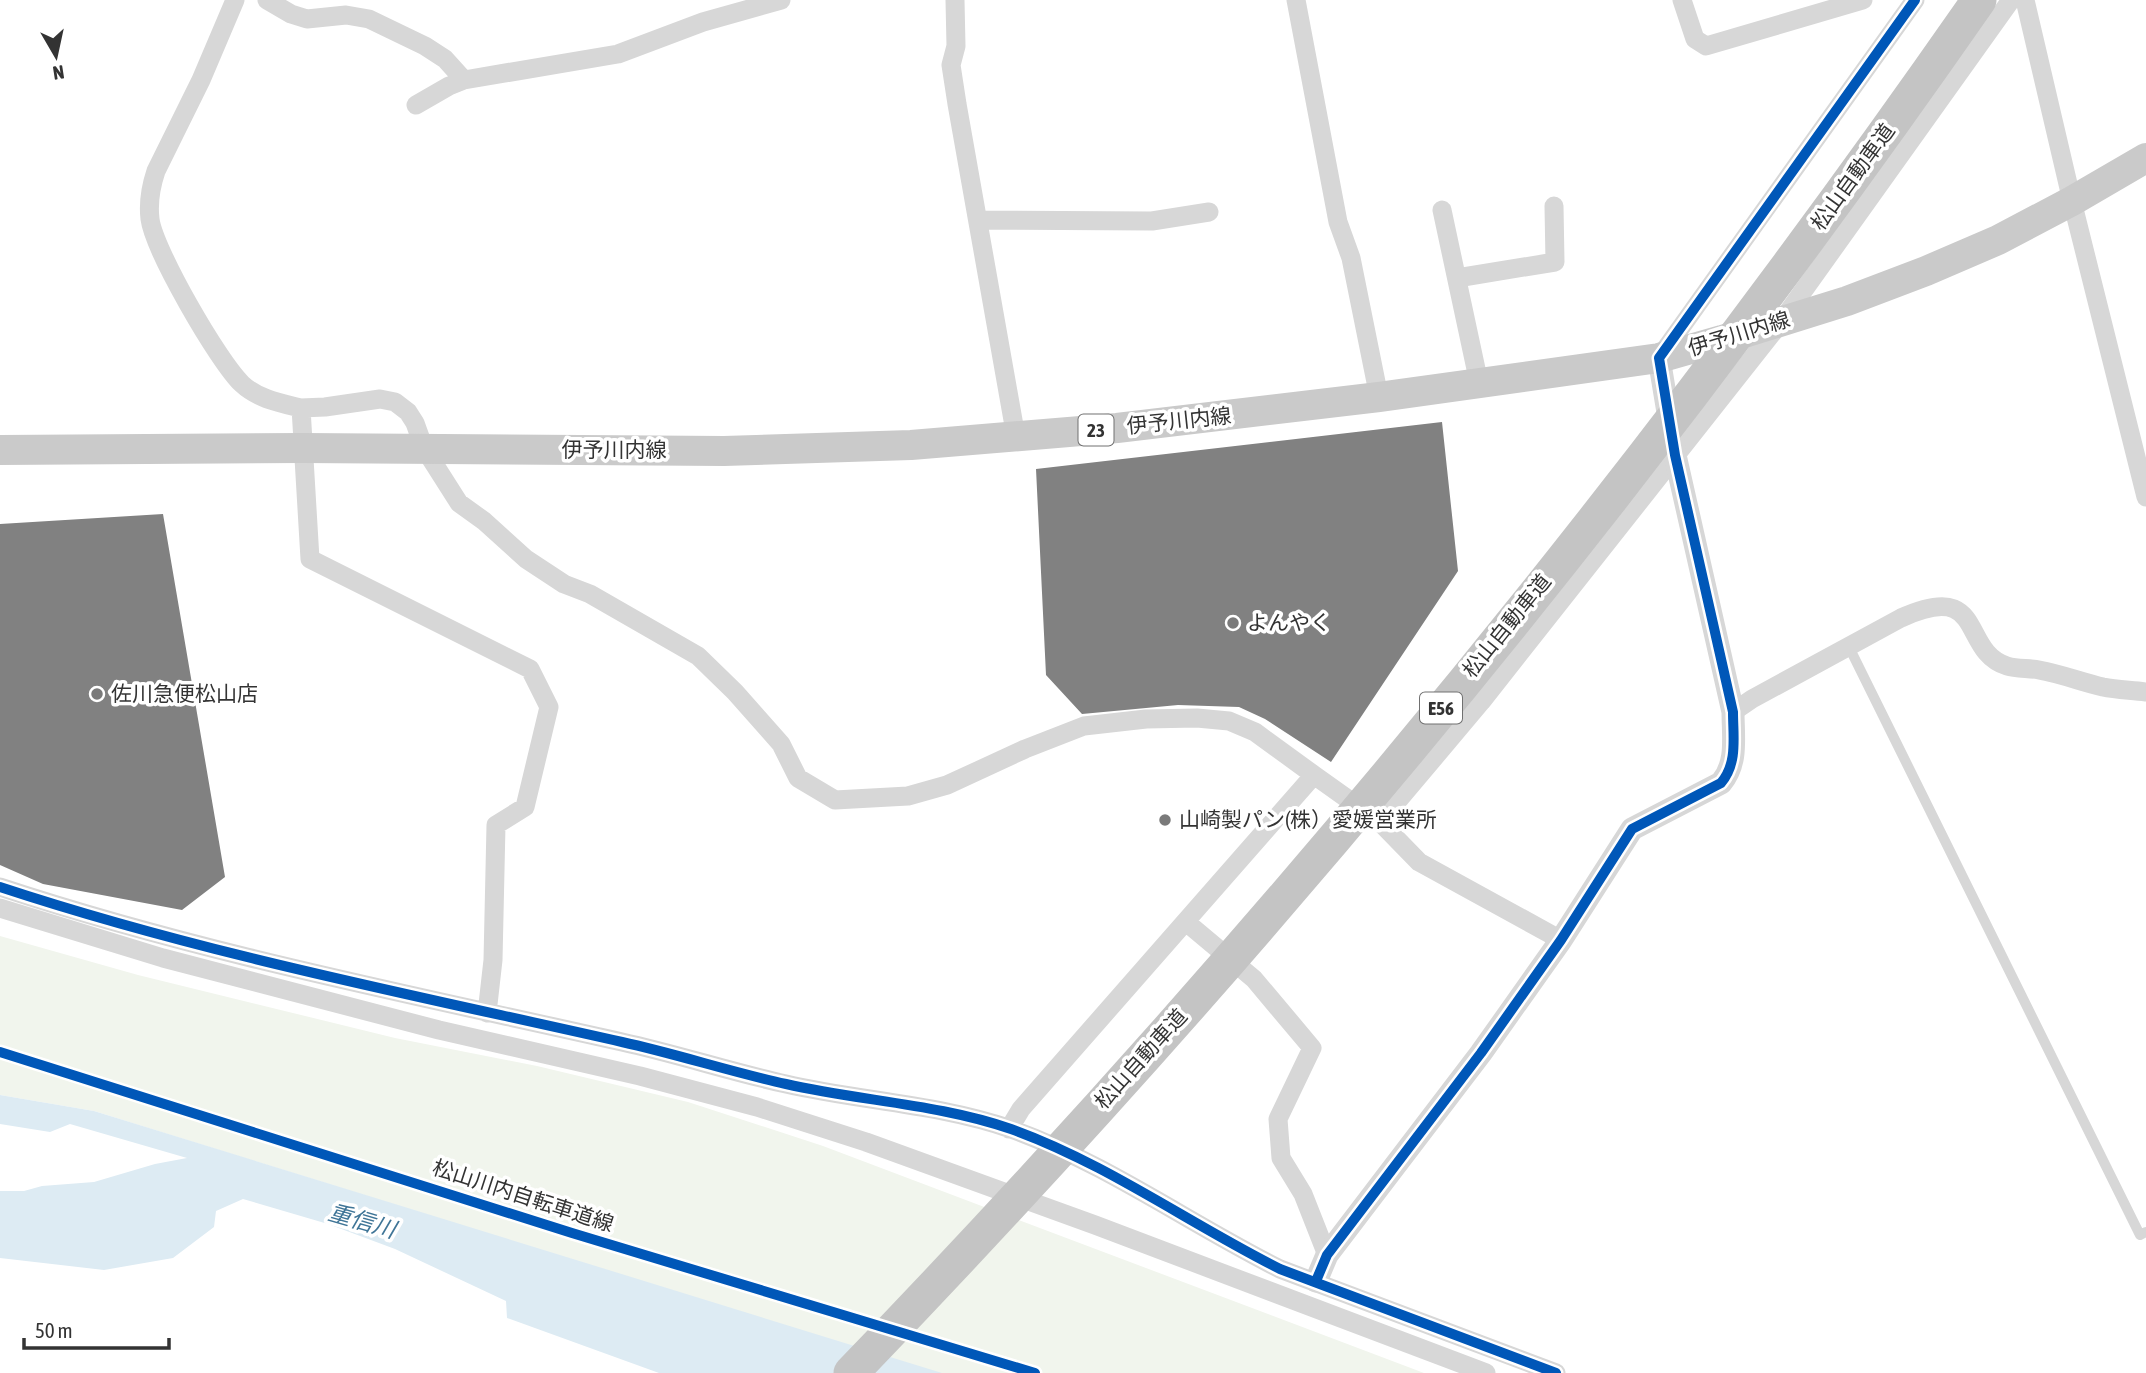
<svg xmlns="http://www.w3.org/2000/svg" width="2146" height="1373" viewBox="0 0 2146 1373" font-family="'Asap Condensed','Noto Sans JP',sans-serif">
<rect width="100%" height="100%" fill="#fff"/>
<path fill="#f1f5ed" d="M0,936L138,975L395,1038L537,1066L688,1102L823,1146L1424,1373H935L94,1111L0,1095Z"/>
<path fill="#ddebf3" d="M0,1095L94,1111L942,1373H659L507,1318L506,1301L395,1249L328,1224L243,1199L216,1211L214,1227L173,1258L104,1270L0,1258V1191H24L42,1186L94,1182L155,1164L187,1158L70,1124L50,1132L0,1124Z"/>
<path fill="#818181" d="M1442,422L1458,571L1331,762L1265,719L1239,707L1178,705L1082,714L1046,675L1036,469Z
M163,514L225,877L182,910L43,884L0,865V524Z"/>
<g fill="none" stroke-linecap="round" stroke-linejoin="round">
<path stroke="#d7d7d7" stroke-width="10" d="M1849,647L2140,1235L2146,1232"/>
<path stroke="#d7d7d7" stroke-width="19" d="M235,0L201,80L156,171C151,186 148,202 150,219C154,250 218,361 242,384C258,399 280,403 301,408L310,559L530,669L549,707L525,807L496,825L493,960L487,1013
M267,0L291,14L307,19L346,15L369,19L425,46L445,59L464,80L618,54L703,22L781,0
M955,0L956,46L951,65L957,104L1016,437
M1296,0L1338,222L1351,258L1379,397
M1682,0L1695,39L1706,46L1863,0
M2025,0L2072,201L2146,497
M416,105L449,86L464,80
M1442,210L1479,383
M979,220L1152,221L1209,212
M1457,278L1555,262L1554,206
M1659,358L1915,0
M301,408L325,407L380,399L395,402L408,412L415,423L424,448L459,503L484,521L526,559L564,584L590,594L698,656L735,692L781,744L798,778L835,800L908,796L947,785L1025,749L1084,726L1146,719L1197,718L1229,721L1255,732L1314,775
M1733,712L1752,699L1901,618C1987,579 1959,651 2007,666C2017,669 2029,668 2039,670C2061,674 2082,682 2103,687C2117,690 2132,690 2146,692
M1380,822L1481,702L1781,322L2011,0
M0,887C203,954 414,995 622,1042C677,1054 731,1072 786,1084C860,1101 939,1104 1011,1129C1106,1163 1190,1224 1280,1269L1556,1373
M0,908L163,958L439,1030L640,1076L757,1107L866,1142L1095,1225L1486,1373
M1186,922L1254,979L1312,1048L1278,1119L1281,1158L1303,1194L1327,1255
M1009,1129L1021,1109L1314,775L1380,822L1419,862L1561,940"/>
<path stroke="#d7d7d7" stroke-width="23" d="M1316,1281L1327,1255L1481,1053L1561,940L1632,829L1721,783C1738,763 1733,737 1733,712L1675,455L1659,358"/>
<path stroke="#cacaca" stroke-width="30" d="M0,450L303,448L724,451L911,445L1117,428L1379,397L1659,358L1722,340L1847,301L1926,271L1998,240L2072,201L2146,158"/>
<path stroke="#c4c4c4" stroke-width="35" d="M851,1373C1261,948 1642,484 1979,0"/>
<defs>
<path id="cycleway" d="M0,887C203,954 414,995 622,1042C677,1054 731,1072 786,1084C860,1101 939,1104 1011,1129C1106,1163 1190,1224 1280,1269L1556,1373
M0,1052L572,1233L1035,1373
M1316,1281L1327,1255L1481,1053L1561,940L1632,829L1721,783C1738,763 1733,737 1733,712L1675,455L1659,358L1915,0"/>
</defs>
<use href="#cycleway" stroke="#fff" stroke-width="15"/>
<use href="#cycleway" stroke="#0057b8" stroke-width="10"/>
</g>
<g fill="#7a7a7a" stroke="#fff" stroke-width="2.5">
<circle cx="1233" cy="623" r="7"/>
<circle cx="97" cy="694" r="7"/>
<circle cx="1165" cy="820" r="7"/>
</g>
<g text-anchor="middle" stroke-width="7" stroke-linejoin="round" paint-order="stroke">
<g fill="#fff" stroke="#707070" stroke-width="2">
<rect x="1078.5" y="414.5" width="35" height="31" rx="5"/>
<rect x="1420" y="692.5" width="42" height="31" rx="5"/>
</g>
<g font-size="19" font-weight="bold" fill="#333">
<text x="1096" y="437">23</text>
<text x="1441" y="715">E56</text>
</g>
<g font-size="21" fill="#333" stroke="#fff">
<text transform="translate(1853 177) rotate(-54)" y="7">松山自動車道</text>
<text transform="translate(1739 334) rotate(-17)" y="7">伊予川内線</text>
<text transform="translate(1179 421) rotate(-6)" y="7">伊予川内線</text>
<text x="614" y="457">伊予川内線</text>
<text transform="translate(1507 626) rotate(-51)" y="7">松山自動車道</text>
<text transform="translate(1141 1059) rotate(-48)" y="7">松山自動車道</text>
<text transform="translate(523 1196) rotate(18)" y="7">松山川内自転車道線</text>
</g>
<g font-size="21" fill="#333" stroke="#fff" text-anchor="start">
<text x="1247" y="630">よんやく</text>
<text x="111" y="701">佐川急便松山店</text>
<text x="1179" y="827">山崎製パン(株）愛媛営業所</text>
</g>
<g font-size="23" font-style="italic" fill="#3f7597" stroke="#fff">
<text transform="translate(362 1221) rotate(16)" y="8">重信川</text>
</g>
</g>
<g transform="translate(56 56) rotate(171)" stroke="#ffffff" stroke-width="5" paint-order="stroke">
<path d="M0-5L12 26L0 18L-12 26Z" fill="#333333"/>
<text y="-10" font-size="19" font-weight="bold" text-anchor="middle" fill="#333333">N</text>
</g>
<path d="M24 1338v10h145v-10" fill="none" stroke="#333333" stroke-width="3.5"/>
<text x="35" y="1338" font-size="21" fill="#333333" stroke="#ffffff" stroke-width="5" paint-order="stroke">50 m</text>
</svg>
